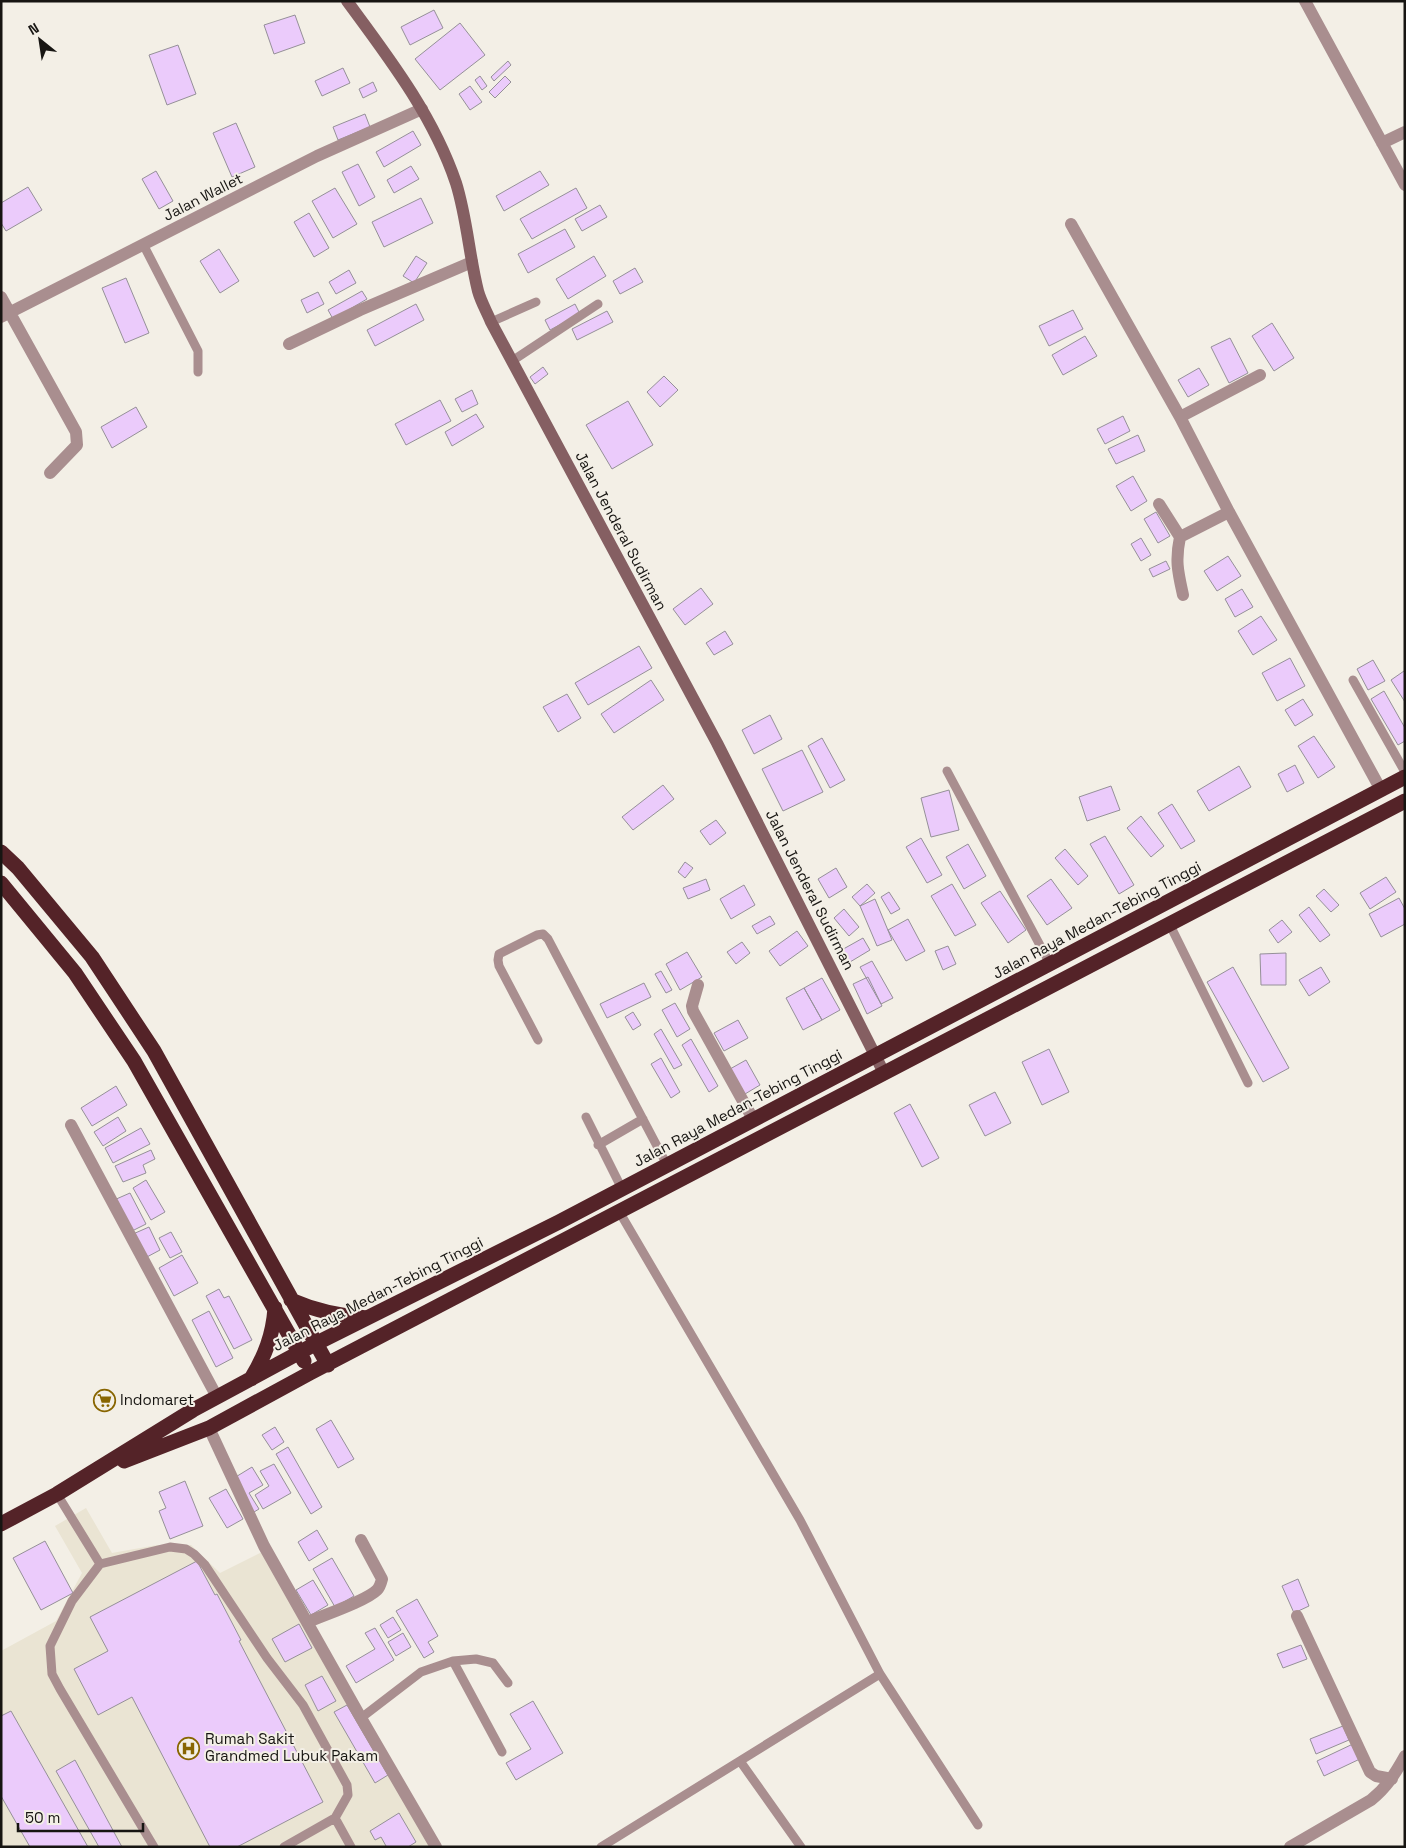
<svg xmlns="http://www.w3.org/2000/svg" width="1406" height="1848" viewBox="0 0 1406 1848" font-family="'Space Grotesk',sans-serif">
<rect width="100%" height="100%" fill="#f3efe6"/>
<path fill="#eae4d3" d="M86,1508L112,1553L157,1545H191L220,1573L262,1552L433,1847H2L1,1651L56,1621L82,1573L55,1526Z"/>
<path fill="#ebcbfb" stroke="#959098" d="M434,10L443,28L410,45L401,27Z
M295,15L305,43L274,54L264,25Z
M460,23L485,55L440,90L415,59Z
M178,45L196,94L167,105L149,55Z
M508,61L511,65L494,81L491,77Z
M343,68L350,83L322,96L315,81Z
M480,76L487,86L482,90L475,80Z
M505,76L511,82L495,98L489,92Z
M373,82L377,91L363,98L359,89Z
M470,86L482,102L470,110L459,94Z
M365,114L370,127L338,140L333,127Z
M236,123L255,167L232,177L213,133Z
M413,131L421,145L384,167L376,152Z
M358,164L375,197L359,206L342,172Z
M411,166L419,179L394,193L387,180Z
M156,171L173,201L159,209L142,179Z
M540,171L549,185L504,211L496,196Z
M28,187L42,210L6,231L1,223V203Z
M335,188L357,224L333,238L312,201Z
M576,188L587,208L532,239L520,219Z
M421,198L433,223L384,247L372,222Z
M600,205L607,217L582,231L575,219Z
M309,213L329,248L314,257L294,222Z
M565,229L575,247L528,273L518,254Z
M219,249L239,281L220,293L200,261Z
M416,256L427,263L414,283L403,276Z
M594,256L606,276L568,299L556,279Z
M635,268L643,282L620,294L613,281Z
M349,270L356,283L336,294L329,282Z
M126,278L149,333L125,343L102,288Z
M362,291L367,299L333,319L328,310Z
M318,292L324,304L307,313L301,300Z
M416,304L424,320L375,346L367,330Z
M575,304L580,314L550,330L545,320Z
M1073,310L1083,329L1049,346L1039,326Z
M607,311L613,322L577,340L572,329Z
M1272,323L1294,358L1274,371L1252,336Z
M1085,336L1097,356L1063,375L1052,355Z
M1230,338L1248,373L1229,383L1211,347Z
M543,367L548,374L535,384L530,377Z
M1199,368L1209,385L1188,397L1178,380Z
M664,376L678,390L660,407L647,392Z
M472,390L478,404L462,412L455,399Z
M440,400L451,421L406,445L395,424Z
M628,401L653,445L612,469L586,425Z
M136,407L147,427L112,448L101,427Z
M476,414L484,427L452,446L445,432Z
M1123,416L1130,431L1105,444L1097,429Z
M1138,435L1145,451L1116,464L1108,449Z
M1133,476L1147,501L1131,511L1116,486Z
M1156,512L1170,536L1158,543L1144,519Z
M1141,538L1151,555L1141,561L1131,544Z
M1228,556L1241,576L1217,591L1204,571Z
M1166,561L1170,569L1153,577L1149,569Z
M701,588L713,604L685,625L673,609Z
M1242,589L1253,607L1235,617L1225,599Z
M1261,616L1277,640L1253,655L1238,631Z
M725,631L733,644L714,655L706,643Z
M639,646L652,668L588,705L575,683Z
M1290,658L1305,686L1277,701L1262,673Z
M1373,660L1385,681L1368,690L1357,669Z
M1404,671L1405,673V702L1391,680Z
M651,680L664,700L614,733L601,714Z
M1384,691L1405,728V741L1398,745L1371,699Z
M567,694L581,718L558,732L543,707Z
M1303,699L1313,715L1295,726L1285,710Z
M770,715L782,739L754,754L742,730Z
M1314,736L1335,767L1318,778L1298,746Z
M822,738L845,780L830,788L808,746Z
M802,750L823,792L783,811L762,769Z
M1295,765L1304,783L1287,792L1278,774Z
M1239,766L1251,787L1209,811L1197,791Z
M663,785L674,799L633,830L622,817Z
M1111,786L1120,810L1087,821L1079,797Z
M949,790L959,830L931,837L921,798Z
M1172,804L1195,841L1181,849L1158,813Z
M1141,816L1164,846L1151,857L1127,828Z
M716,820L726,833L710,845L700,831Z
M1105,836L1134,885L1119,894L1090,844Z
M921,838L942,875L927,883L906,847Z
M968,844L986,876L964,889L946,857Z
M1065,849L1088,876L1078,885L1055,858Z
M685,862L693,868L685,878L678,872Z
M836,868L847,887L829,898L818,879Z
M1386,877L1396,892L1370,909L1360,893Z
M706,879L710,890L688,899L683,888Z
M1051,879L1072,908L1047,925L1027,896Z
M867,884L875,893L860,906L852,897Z
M952,884L976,925L955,936L931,896Z
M744,885L755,905L731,919L720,899Z
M1324,889L1339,905L1331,912L1316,896Z
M1000,891L1026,930L1008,943L981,903Z
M889,892L900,909L891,914L881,897Z
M1399,898L1405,909V924L1381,937L1369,914Z
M875,899L892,940L877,946L860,906Z
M1309,907L1330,935L1320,942L1299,915Z
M844,909L859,927L849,936L834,918Z
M770,916L775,924L757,934L752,926Z
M908,919L925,951L906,961L888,930Z
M1282,920L1292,932L1278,943L1269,930Z
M797,931L808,946L780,966L769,951Z
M863,938L870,950L845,965L838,952Z
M742,942L750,953L736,964L727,952Z
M948,946L956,964L943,970L935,951Z
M687,952L702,977L680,990L666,964Z
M1286,953V985H1261L1260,954Z
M872,961L893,998L881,1004L860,967Z
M1233,967L1289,1068L1263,1082L1207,982Z
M1321,967L1330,982L1309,996L1299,980Z
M661,971L672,990L666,993L655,974Z
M868,977L882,1006L867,1014L853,984Z
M822,978L840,1010L822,1020L804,988Z
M644,983L651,997L607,1018L600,1004Z
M804,988L822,1020L803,1030L786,998Z
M675,1003L690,1029L677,1037L662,1010Z
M633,1012L641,1025L633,1030L625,1017Z
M738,1020L748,1038L724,1051L714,1033Z
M661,1029L682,1065L674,1069L654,1034Z
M691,1039L718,1086L709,1092L682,1045Z
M1049,1049L1069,1092L1042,1105L1022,1062Z
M661,1058L680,1092L671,1098L651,1064Z
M746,1060L760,1085L745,1094L730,1069Z
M116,1086L127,1105L92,1126L81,1108Z
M995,1092L1011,1123L985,1136L969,1105Z
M910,1104L939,1158L922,1167L894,1113Z
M118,1117L126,1131L103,1146L94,1132Z
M141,1128L150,1144L113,1163L105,1148Z
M151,1150L155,1159L143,1165L146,1173L123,1182L115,1166Z
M146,1180L165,1212L151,1220L133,1188Z
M130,1193L146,1224L130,1232L114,1200Z
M149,1227L160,1250L145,1258L133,1234Z
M171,1232L182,1252L170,1258L159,1238Z
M182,1255L198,1283L174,1296L159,1268Z
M219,1289L224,1298L229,1296L252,1340L234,1349L206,1296Z
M209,1311L233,1358L216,1367L192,1320Z
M331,1420L354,1459L338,1468L316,1429Z
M275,1427L284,1442L272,1450L262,1435Z
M288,1447L322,1507L311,1514L276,1454Z
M274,1464L291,1493L263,1509L255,1495L269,1486L260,1471Z
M252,1467L263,1485L249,1493L259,1509L254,1512L234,1478Z
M185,1481L203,1526L170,1539L159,1511L166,1508L159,1492Z
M226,1489L243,1519L227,1528L209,1498Z
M317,1530L328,1549L309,1561L298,1542Z
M45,1541L73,1593L41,1610L13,1558Z
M332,1558L354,1596L335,1607L313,1569Z
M197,1561L215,1595L217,1594L241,1640L239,1641L323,1802L237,1847H210L132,1697L98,1715L74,1669L108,1651L90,1617Z
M1298,1579L1309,1606L1294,1613L1282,1586Z
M313,1580L328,1605L311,1615L296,1590Z
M417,1599L438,1636L428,1642L434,1652L424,1658L396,1611Z
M393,1617L401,1630L388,1638L380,1625Z
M299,1624L312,1648L285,1662L272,1639Z
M375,1628L394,1660L356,1683L346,1666L375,1649L365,1633Z
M403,1633L411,1647L396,1656L388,1642Z
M1301,1645L1307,1659L1283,1668L1277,1654Z
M322,1676L336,1701L318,1711L305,1685Z
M533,1701L563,1753L516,1780L506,1763L531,1749L510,1714Z
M347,1705L388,1775L375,1783L334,1712Z
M11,1711L88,1847H30L1,1796V1716Z
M1343,1726L1349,1740L1316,1754L1310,1739Z
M1355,1743L1362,1758L1324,1776L1317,1761Z
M75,1760L122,1847H99L56,1771Z
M399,1813L416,1842L408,1847H385L386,1846L381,1837L375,1840L370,1831Z"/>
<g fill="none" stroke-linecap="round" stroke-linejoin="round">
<path stroke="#a98e8f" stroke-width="9" d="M144,246L198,351V372
M491,322L536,302
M512,361L598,304
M1353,680L1405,772
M947,771L1050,964
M1169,923L1248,1083
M538,1040L499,966L498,960L499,954L537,935L543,934L548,939L667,1165
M586,1117L622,1189
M598,1145L643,1119
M620,1213L800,1520L880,1674L978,1825
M57,1494L100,1564
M453,1661L502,1752
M361,1718L421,1672L453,1661L476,1659L493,1663L508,1683
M740,1761L801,1847
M154,1847L60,1689L52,1674L50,1646L72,1601L100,1564L170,1547L186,1549L194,1554L205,1565L267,1658L303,1705L347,1785L348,1795L335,1818L351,1847
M284,1847L335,1818
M601,1847L880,1674"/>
<path stroke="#a98e8f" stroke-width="12" d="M1305,1L1405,185
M1382,143L1405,132
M1071,224L1180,417L1229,512L1381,790
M1,297L76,432L77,445L50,473
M1,317L317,156L422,109
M289,344L360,310L472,262
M1180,417L1260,375
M1159,504L1180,537
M1183,595C1178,572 1175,561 1180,537L1229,512
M698,985L692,1006L693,1011L753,1119
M71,1125L217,1397
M209,1428L264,1546L361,1718L436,1847
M1297,1616L1370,1772L1376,1776L1392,1779
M308,1622C324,1615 366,1601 377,1590C380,1587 381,1583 382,1579L361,1540
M1290,1847L1371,1800C1387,1787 1395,1774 1405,1756"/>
<path stroke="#855f62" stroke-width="12" d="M347,1C389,58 433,115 456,183C467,218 469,255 478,291C481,302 487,312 491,322L717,743L884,1073"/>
<path stroke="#542328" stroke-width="15" d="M1,852L18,868L92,957L154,1051L328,1365
M1,883L75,973L134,1061L304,1361
M291,1300C316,1311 340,1316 367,1318
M251,1379C265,1356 273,1335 275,1308
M124,1461L209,1428L310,1373L1405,801
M1,1524L57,1494L193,1410L317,1343L559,1222L1405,777"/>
</g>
<defs>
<symbol id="supermarket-ring" viewBox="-11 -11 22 22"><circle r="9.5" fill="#f3efe6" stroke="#886501" stroke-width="1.5"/><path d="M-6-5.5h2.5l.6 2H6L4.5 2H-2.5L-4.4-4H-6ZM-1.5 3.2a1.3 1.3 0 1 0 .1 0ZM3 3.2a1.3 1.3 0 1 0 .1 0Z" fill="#886501"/></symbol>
<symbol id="hospital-ring" viewBox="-11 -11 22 22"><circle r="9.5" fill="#f3efe6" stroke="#886501" stroke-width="1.5"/><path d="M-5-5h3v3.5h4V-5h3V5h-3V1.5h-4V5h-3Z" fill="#886501"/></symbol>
</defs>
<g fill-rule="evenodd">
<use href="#supermarket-ring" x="92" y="1388" width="25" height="25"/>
<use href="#hospital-ring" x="176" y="1736" width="25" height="25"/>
</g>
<g text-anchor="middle" stroke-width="4" stroke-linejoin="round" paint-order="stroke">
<g font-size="15" fill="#171512" stroke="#f3efe6">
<text transform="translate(203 197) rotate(-27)" y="5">Jalan Wallet</text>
<text transform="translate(621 531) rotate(62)" y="5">Jalan Jenderal Sudirman</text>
<text transform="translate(810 890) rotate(63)" y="5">Jalan Jenderal Sudirman</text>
<text transform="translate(1097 920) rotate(-28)" y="5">Jalan Raya Medan-Tebing Tinggi</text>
<text transform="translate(738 1108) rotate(-28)" y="5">Jalan Raya Medan-Tebing Tinggi</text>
<text transform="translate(378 1294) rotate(-27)" y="5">Jalan Raya Medan-Tebing Tinggi</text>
</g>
<g font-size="15" fill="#171512" stroke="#f3efe6" text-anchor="start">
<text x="120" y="1405">Indomaret</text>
<text x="205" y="1744">Rumah Sakit<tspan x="205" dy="17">Grandmed Lubuk Pakam</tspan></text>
</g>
</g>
<rect width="1406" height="1848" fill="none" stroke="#171512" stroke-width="5"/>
<g transform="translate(40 40) rotate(330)" stroke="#f3efe6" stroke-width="4" paint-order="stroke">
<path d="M0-4L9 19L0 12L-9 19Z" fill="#171512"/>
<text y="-8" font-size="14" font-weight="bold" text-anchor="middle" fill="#171512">N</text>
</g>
<path d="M18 1823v8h125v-8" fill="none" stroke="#171512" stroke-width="2.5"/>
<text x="25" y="1823" font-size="15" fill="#171512" stroke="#f3efe6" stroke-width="4" paint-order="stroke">50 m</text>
</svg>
